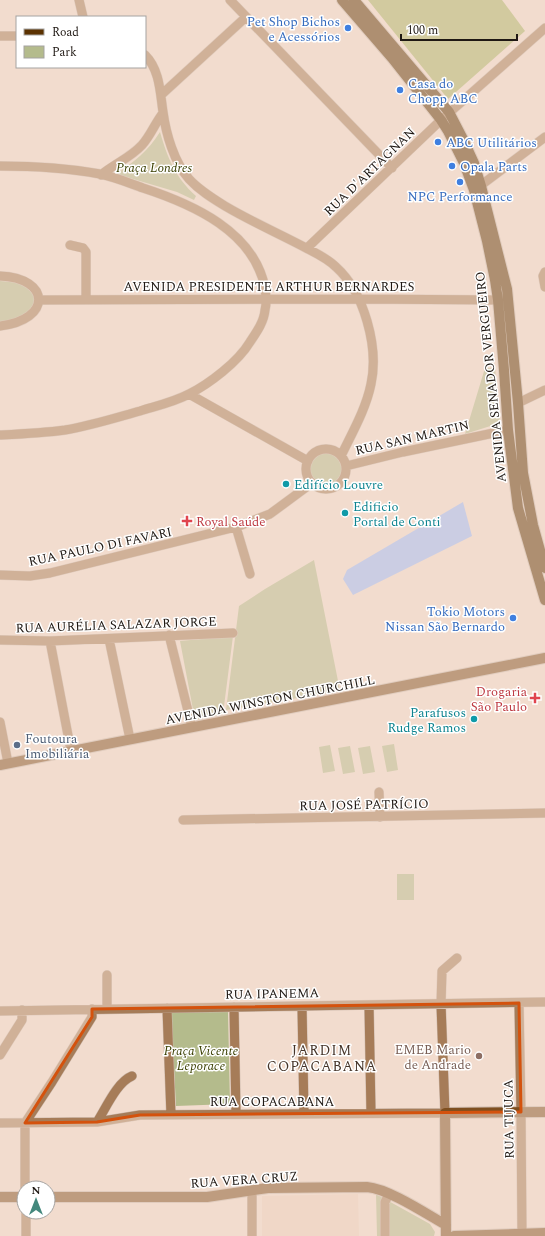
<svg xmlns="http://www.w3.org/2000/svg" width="545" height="1236" viewBox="0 0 545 1236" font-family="Spectral,serif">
<rect width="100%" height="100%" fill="#f2dcce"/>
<path fill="#edd1be" d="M358,1194L359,1236H262V1196Z"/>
<path fill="#b4bb8c" d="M160,132C168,159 175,177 196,196L194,200L177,192L116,174C134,162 148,151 160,132Z
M0,281C23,282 23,283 38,300L23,318L0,323Z
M485,368H495L500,423L465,434Z
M307 469a19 19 0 1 1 38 0a19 19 0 1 1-38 0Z
M314,560L340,691L226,710L239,606L265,589Z
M233,636L223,714L195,720L180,641Z
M394,744L398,770L387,772L382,746Z
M330,745L335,771L323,773L319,747Z
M350,746L355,772L343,774L338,748Z
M370,746L375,772L363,774L358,748Z
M397,874H414V900H397Z
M228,1010L230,1104L176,1106L171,1011Z
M376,1194L430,1224L435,1232L434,1236H377Z"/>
<path fill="#aab367" d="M368,0H502L525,31L448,99Z"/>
<path fill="#9cbbfd" d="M463,502L472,536L353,595L343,579L347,570Z"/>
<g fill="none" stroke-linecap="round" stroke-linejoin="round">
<defs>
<path id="street" d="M79,0L83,17
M230,0L392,168
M0,36H17
M145,55C160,70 160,92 163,112C166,134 174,162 189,179C199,190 212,198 225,206C252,222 280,234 308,249C318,254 328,259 336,267C364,292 379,347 371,384C366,409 352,433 341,456
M161,95L246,17
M0,166C33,166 67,168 100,174C115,177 129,183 143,188C192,204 254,231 265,288C266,295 267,303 265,310C264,322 256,333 250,342C238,362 209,384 189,394C174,402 156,406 140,411C115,418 90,426 65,430C43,433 21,434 0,435
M101,175C114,164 130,158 142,145C151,135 155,123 163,113
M476,189L545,137
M70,245L83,248L86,252V299
M307,248L441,120L545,28
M545,272L543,276L545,287
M0,276C51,278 52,320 0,326
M39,300L359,299L498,300
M189,394L308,461
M518,403L545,390
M306 469a20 20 0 1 1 40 0a20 20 0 1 1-40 0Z
M346,466L403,452L508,430
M236,527L250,574
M0,575L30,576L50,573L236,527L270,514L312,483
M169,635L192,727
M109,639L130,739
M0,640L50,641L233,633
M50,641L71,751
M0,722L8,763
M379,792L380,817
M183,820L545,813
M519,1003L521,1112L522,1236
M369,1005L371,1113
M302,1006L304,1114
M234,1007L236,1114
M167,1008L171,1115
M107,1009V975
M0,1011L545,1002
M0,1055L22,1020V1010
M97,1122C106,1108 117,1082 132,1076
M0,1123L97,1122L140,1115L445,1113L441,1004L442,971L457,958
M25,1188V1123L52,1082L92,1017V1009
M252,1190V1236
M26,1212V1236
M385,1236V1202L389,1194"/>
<path id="secondary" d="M0,765L545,658
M0,1197H24
M48,1197H207L268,1188L367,1187C389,1189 425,1213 446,1225
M446,1236L445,1113L545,1112
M454,1236L545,1233"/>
<path id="primary" d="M342,0L392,58L441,120L448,131L464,163L474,190L487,241L495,280L498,300L504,370L508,430L518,508L545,600
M354,0L449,112L463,139L474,163L481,186L507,289L518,403L523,473L533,525L545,568"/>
</defs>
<use href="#street" stroke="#ccb9ac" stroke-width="10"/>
<use href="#secondary" stroke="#ccb9ac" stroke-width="12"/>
<use href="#primary" stroke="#ccb9ac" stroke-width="12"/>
<use href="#street" stroke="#a67c58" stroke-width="9"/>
<use href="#secondary" stroke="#7e4f20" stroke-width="10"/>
<use href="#primary" stroke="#5b3201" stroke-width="10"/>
</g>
<path d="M0 0H545V1236H0ZM519,1003L521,1112L140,1115L97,1122L25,1123L92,1017V1009Z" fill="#f2dcce" fill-opacity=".55" fill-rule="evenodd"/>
<path fill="none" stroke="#d4520d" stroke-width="3" stroke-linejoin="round" d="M519,1003L521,1112L140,1115L97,1122L25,1123L92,1017V1009Z"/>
<g fill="#3f7fe0" stroke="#fff" stroke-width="1.5">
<circle cx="348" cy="28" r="4"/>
<circle cx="400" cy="90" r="4"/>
<circle cx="438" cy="142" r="4"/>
<circle cx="452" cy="166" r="4"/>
<circle cx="460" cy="182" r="4"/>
<circle cx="513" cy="618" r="4"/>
</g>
<g fill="#0f9aa8" stroke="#fff" stroke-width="1.5">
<circle cx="286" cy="484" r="4"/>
<circle cx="345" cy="513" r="4"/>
<circle cx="474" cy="719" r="4"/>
</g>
<g fill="#e0444e" stroke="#fff" stroke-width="1.5">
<path d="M185 515h4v4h4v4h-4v4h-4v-4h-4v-4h4z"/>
<path d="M533 692h4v4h4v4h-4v4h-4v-4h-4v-4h4z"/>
</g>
<circle fill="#5c6f8a" stroke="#fff" stroke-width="1.5" cx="17" cy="745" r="4"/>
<circle fill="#8d6e63" stroke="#fff" stroke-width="1.5" cx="479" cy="1056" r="4"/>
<g text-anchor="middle" stroke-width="3" stroke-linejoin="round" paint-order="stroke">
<g font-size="13" fill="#366cbe" stroke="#fff" text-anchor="start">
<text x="340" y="26" text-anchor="end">Pet Shop Bichos<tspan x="340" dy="15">e Acessórios</tspan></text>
<text x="408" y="88">Casa do<tspan x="408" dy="15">Chopp ABC</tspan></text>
<text x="446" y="147">ABC Utilitários</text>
<text x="460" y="171">Opala Parts</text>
<text x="460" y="201" text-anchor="middle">NPC Performance</text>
<text x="505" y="616" text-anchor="end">Tokio Motors<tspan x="505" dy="15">Nissan São Bernardo</tspan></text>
</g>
<g font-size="13" font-style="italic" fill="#3a3f00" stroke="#fff">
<text x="154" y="172">Praça Londres</text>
<text x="201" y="1055">Praça Vicente<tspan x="201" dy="15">Leporace</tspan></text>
</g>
<g font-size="13" fill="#1f1813" stroke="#fff">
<text transform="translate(369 171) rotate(-44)" y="5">RUA D'ARTAGNAN</text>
<text x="269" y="291">AVENIDA PRESIDENTE ARTHUR BERNARDES</text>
<text transform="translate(490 377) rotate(-96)" y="5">AVENIDA SENADOR VERGUEIRO</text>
<text transform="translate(412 437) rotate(-13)" y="5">RUA SAN MARTIN</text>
<text transform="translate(100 546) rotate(-12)" y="5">RUA PAULO DI FAVARI</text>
<text transform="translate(116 624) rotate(-2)" y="5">RUA AURÉLIA SALAZAR JORGE</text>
<text transform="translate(270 699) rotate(-11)" y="5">AVENIDA WINSTON CHURCHILL</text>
<text transform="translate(364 804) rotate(-1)" y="5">RUA JOSÉ PATRÍCIO</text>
<text transform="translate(272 993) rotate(-1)" y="5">RUA IPANEMA</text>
<text x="272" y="1106">RUA COPACABANA</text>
<text transform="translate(508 1119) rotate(-91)" y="5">RUA TIJUCA</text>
<text transform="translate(244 1179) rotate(-4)" y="5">RUA VERA CRUZ</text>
</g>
<g font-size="13" fill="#0d838f" stroke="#fff" text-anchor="start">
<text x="294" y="489">Edifício Louvre</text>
<text x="353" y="511">Edificio<tspan x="353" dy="15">Portal de Conti</tspan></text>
<text x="466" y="717" text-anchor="end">Parafusos<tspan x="466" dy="15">Rudge Ramos</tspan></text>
</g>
<g font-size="13" fill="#be3a42" stroke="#fff" text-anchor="start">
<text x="196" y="526">Royal Saúde</text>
<text x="527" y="696" text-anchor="end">Drogaria<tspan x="527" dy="15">São Paulo</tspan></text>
</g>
<g font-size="13" fill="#4e5e75" stroke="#fff" text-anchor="start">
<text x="25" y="743">Foutoura<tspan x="25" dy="15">Imobiliária</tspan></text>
</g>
<g font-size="13" fill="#785e54" stroke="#fff" text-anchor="end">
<text x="471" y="1054">EMEB Mario<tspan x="471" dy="15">de Andrade</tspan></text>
</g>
<g font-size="14" letter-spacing="1" fill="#453429" stroke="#fff">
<text x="322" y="1055">JARDIM<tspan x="322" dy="16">COPACABANA</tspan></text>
</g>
</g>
<rect x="16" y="16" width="130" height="52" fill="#ffffff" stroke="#a5a3a1"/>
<rect x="24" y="29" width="20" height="6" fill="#5b3201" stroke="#a5a3a1"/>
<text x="52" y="36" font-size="12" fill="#1f1813">Road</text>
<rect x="24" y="46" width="20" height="12" fill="#b4bb8c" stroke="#a5a3a1"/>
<text x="52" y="56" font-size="12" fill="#1f1813">Park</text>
<g transform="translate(36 1200)"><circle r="19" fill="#ffffff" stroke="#a5a3a1"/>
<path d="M0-3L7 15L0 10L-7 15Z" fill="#43887d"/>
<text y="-6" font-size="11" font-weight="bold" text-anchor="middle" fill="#1f1813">N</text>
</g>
<path d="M401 34v6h116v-6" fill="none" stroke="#1f1813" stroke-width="2"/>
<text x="407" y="34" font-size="12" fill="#1f1813" stroke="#ffffff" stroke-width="3" paint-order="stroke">100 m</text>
</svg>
